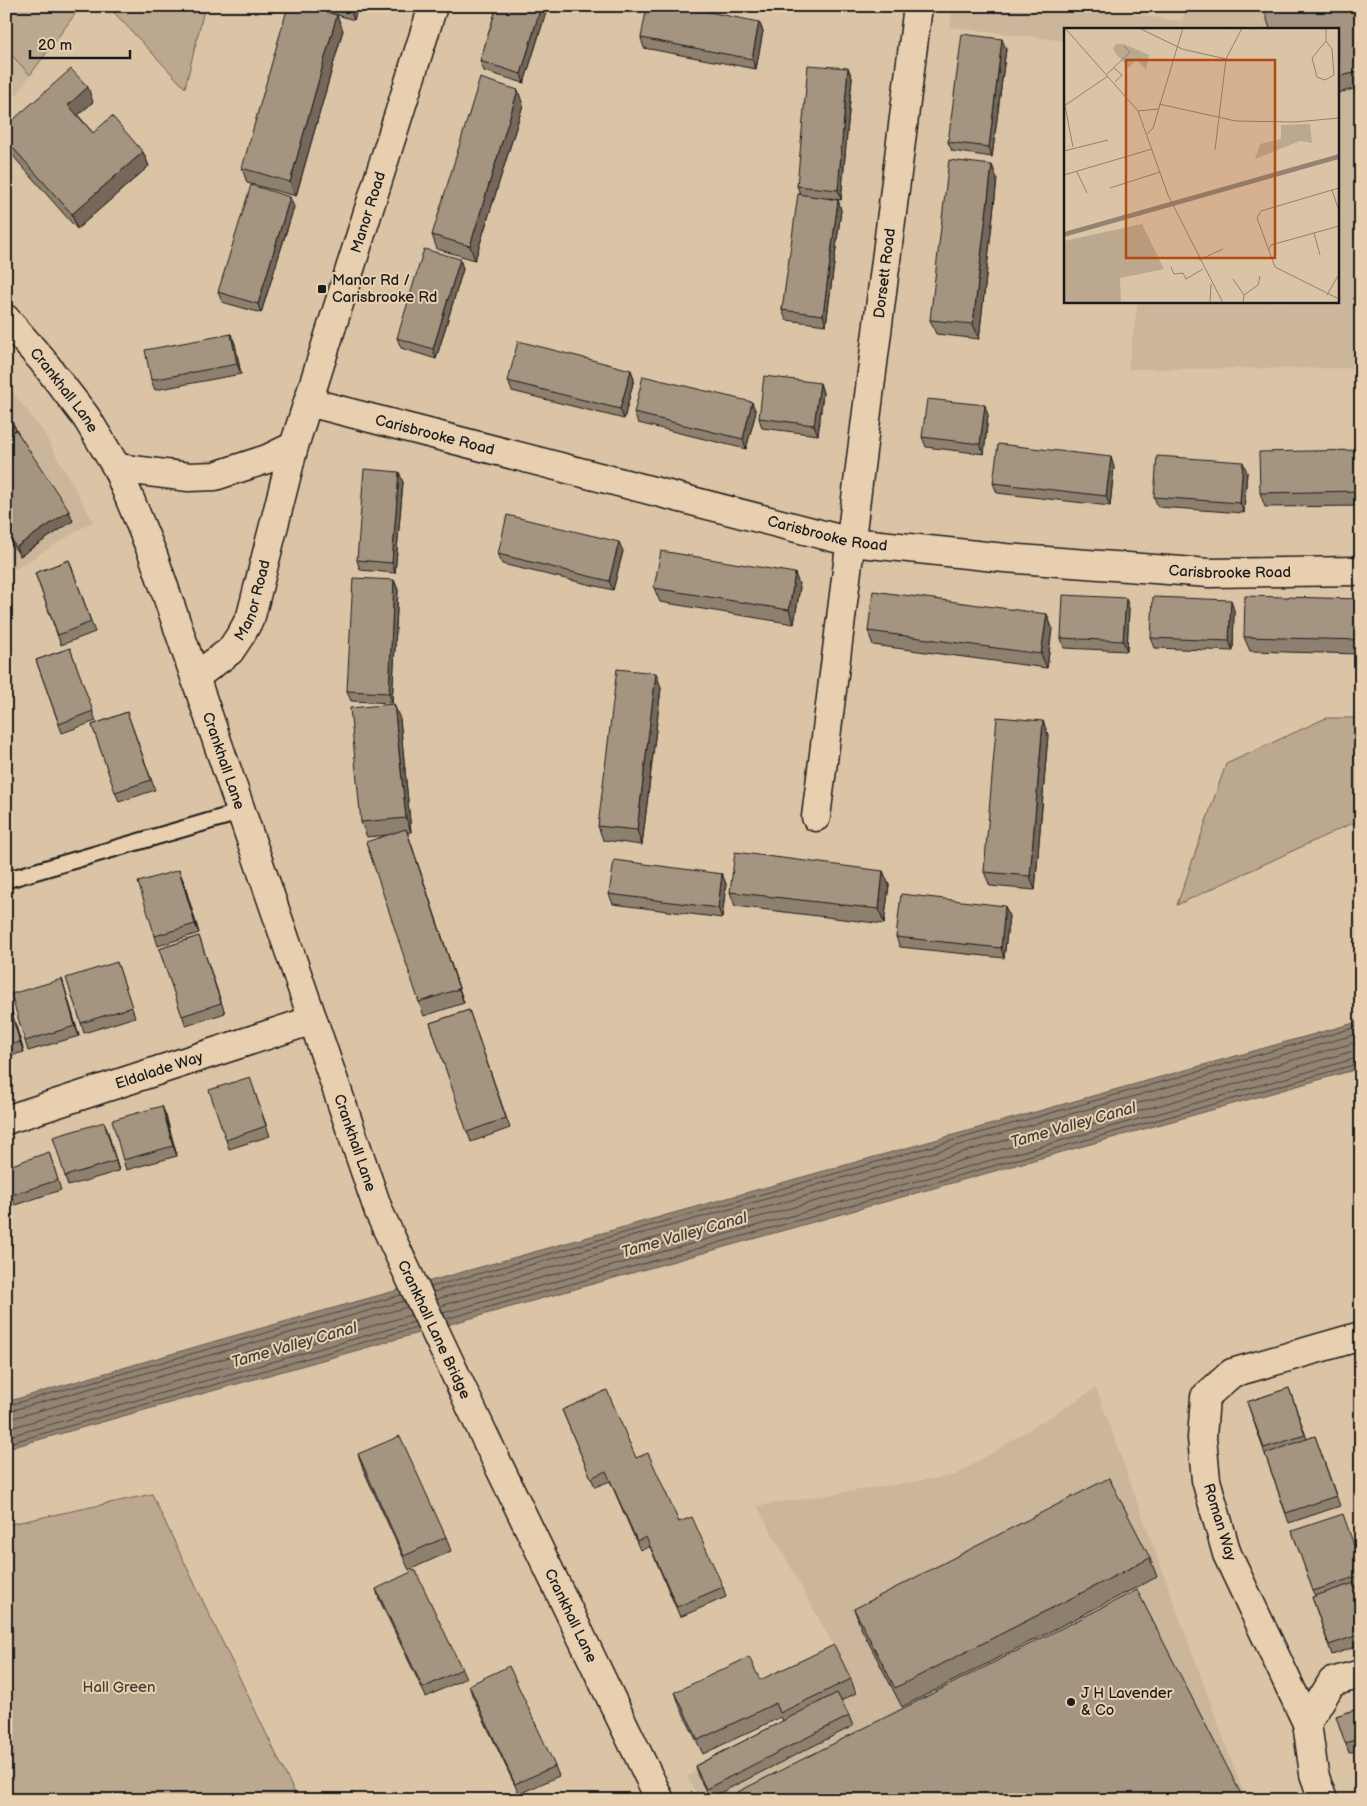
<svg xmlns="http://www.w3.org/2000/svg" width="1367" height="1806" viewBox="0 0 1367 1806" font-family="'Balsamiq Sans',sans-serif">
<rect width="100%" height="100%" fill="#dbc4a6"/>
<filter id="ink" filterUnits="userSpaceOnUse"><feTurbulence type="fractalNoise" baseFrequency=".02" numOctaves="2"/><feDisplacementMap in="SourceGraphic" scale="10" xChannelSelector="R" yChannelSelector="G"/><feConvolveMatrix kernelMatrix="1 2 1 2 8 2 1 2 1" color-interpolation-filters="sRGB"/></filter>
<g filter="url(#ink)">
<path fill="#cbb69b" d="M953,6H1073L1182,21L1186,6H1361V368L1128,369L1138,301H1338V29H1066V41L950,27Z
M6,49L30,75L6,111Z
M6,384L42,430L93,521L6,575Z
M1096,1388L1246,1800H699L687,1776L859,1692L757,1506L956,1475Z"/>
<path fill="#bba88f" stroke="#6c6256" d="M6,6H81L30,75L6,49Z
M108,6H205L185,88Z
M1326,718H1361V821L1348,825L1177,905L1226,764Z
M152,1494L157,1505L298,1800H6V1525Z"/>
<path fill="#928372" stroke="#635a50" d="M1361,1021V1068L6,1449V1402L219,1340Z"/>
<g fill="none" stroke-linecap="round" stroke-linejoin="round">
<path stroke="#4b453e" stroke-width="1" d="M431,1287L1361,1026
M433,1292L1361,1033
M437,1299L1361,1041
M440,1306L1361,1049
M443,1313L1361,1057
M446,1319L1361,1063
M6,1406L401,1295
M6,1412L404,1301
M6,1420L407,1307
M6,1429L411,1315
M6,1437L414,1322
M6,1444L417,1327"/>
<defs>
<path id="service" d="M6,880L241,812"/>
<g id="minor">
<path id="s1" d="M308,402L851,542L1005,558L1209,573L1361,571"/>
<path d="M117,468L189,477L215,476L267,459L294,446"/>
<path id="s2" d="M195,677L230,651L242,633L251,616L294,446L308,402L433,6"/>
<path id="s3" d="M816,817L918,6"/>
<path id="s4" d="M6,1120L313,1020"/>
<path d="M1307,1723L1332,1682L1361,1674"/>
<path d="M1323,1800L1314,1774L1307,1723L1227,1554L1206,1480L1202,1438L1205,1397L1232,1373L1361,1336"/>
</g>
<g id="tertiary">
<path id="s5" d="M6,319L42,360L86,417L117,468L153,555L379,1212L482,1431L660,1800"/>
</g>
</defs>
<use href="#service" stroke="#1c1c1c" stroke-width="19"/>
<use href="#minor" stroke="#1c1c1c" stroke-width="31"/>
<use href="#tertiary" stroke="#1c1c1c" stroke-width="31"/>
<use href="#service" stroke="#e7cfaf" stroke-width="15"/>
<use href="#minor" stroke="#e7cfaf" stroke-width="28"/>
<use href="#tertiary" stroke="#e7cfaf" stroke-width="28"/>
</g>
<path fill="#8e806e" stroke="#1c1c1c" d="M313,6H358L354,20L314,8Z
M497,6H548L524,83L484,71L480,61Z
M1361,6V87L1338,93V29Z
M759,22L763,31L756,69L644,48L641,38Z
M343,30L296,196L247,183L242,168Z
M1006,49L992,157L952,151L948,142Z
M848,68L852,78L841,200L829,198L838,200L841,210L826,325L786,320L782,310L800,194L797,186Z
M93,102L78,115L93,133L143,152L149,166L77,229L6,148V126Z
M523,105L475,260L437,249L432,235Z
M992,165L997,179L979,339L936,334L930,320Z
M294,207L261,313L222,302L218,292Z
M460,259L463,269L436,359L401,348L397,338Z
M231,334L235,344L241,374L155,390L151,380Z
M631,370L634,379L624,419L512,391L508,381Z
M820,383L823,393L818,435L762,428L759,418Z
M756,412L746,449L638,423L634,413Z
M6,414L14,425L16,430L73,521L20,556L6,536Z
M988,415L984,454L926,447L922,437Z
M1361,450V506L1265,507L1260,493Z
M1114,467L1110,506L997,493L993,483Z
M1247,472L1244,513L1158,507L1154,497Z
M403,482L395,573L360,570L357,560Z
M623,551L613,590L502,564L498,554Z
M69,560L95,632L61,645L35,573Z
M394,580L398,590L392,703L351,701L347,691Z
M800,587L794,624L660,602L654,588Z
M1361,599V654L1250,651L1244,637Z
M1129,608L1127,651L1064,648L1061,638Z
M1234,610L1233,651L1155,648L1151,638Z
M1047,614L1052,628L1047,668L873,645L868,631Z
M70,648L96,721L62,733L36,660Z
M656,673L661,688L642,845L603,840L598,826Z
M127,712L155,790L119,802L92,725Z
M400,719L411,832L407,833L464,1003L424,1016L419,1002L388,835L367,837L361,822Z
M1043,721L1048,735L1035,890L990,886L984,872Z
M883,871L889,885L884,924L735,906L730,892Z
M722,874L726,884L722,918L613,904L609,894Z
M183,880L199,933L158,946L155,936Z
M1009,916L1004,958L900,947L896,937Z
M199,936L225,1013L186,1026L159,949Z
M117,962L135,1017L84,1033L81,1023Z
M62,979L79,1036L28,1051L25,1041Z
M6,996L24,1052L6,1057Z
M469,1010L510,1128L471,1142L430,1023Z
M253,1087L270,1136L229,1149L226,1140Z
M162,1106L166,1116L177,1156L126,1170L123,1160Z
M104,1122L119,1171L68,1186L65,1176Z
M49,1152L61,1190L15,1205L6,1181Z
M1289,1388L1307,1439L1315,1436L1340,1506L1289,1523L1247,1402Z
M562,1410L636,1458L723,1587L726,1597L680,1617L650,1547L640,1550L610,1481L595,1487Z
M358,1454L446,1537L451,1551L409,1570L363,1469Z
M1292,1531L1361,1565V1586L1356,1588L1361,1603V1645L1332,1655L1312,1597L1315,1596Z
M1150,1558L1157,1577L902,1707L861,1628L854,1609Z
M376,1589L462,1669L466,1678L426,1697L379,1599Z
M851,1679L856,1693L841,1701L849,1716L853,1726L710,1798L698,1776L695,1766L783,1721L781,1717L703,1754L680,1707L675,1692L760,1680Z
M469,1685L555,1766L559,1776L519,1794L472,1695Z
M1361,1708V1749L1349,1753L1336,1716Z"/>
<path fill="#74685a" stroke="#1c1c1c" d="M351,6H358L354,20L350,10Z
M541,6H548L524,83L521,74Z
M337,15L343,30L296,196L290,182Z
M759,22L763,31L756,69L752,59Z
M1002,39L1006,49L992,157L989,147Z
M848,68L852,78L841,200L838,190Z
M88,87L93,102L74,119L68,105Z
M518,90L523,105L475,260L470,246Z
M143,152L149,166L77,229L72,214Z
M992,165L997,179L979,339L973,324Z
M290,197L294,207L261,313L258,304Z
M838,200L841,210L826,325L823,315Z
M460,259L463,269L436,359L433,349Z
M231,334L235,344L241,374L237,364Z
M631,370L634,379L624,419L620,409Z
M820,383L823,393L818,435L814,425Z
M752,402L756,412L746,449L743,439Z
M985,405L988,415L984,454L980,444Z
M14,425L20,440L6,449V431Z
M1111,457L1114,467L1110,506L1106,496Z
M1243,462L1247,472L1244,513L1240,503Z
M399,472L403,482L395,573L392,563Z
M69,511L73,521L20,556L16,547Z
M619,542L623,551L613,590L609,581Z
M795,573L800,587L794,624L789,610Z
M394,580L398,590L392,703L389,693Z
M1126,598L1129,608L1127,651L1123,641Z
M1231,600L1234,610L1233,651L1229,641Z
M1047,614L1052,628L1047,668L1041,654Z
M656,673L661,688L642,845L637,830Z
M394,704L400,719L411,832L406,818Z
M1043,721L1048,735L1035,890L1030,876Z
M406,829L411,843L464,1003L459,989Z
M179,870L183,880L199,933L195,924Z
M883,871L889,885L884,924L879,909Z
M722,874L726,884L722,918L718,908Z
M1005,906L1009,916L1004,958L1001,948Z
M62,979L65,989L79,1036L75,1026Z
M6,996L10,1006L24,1052L20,1042Z
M162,1106L166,1116L177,1156L173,1146Z
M104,1122L108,1132L119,1171L116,1161Z"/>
<path fill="#a59580" stroke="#1c1c1c" d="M288,6H305L337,15L290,182L242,168Z
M337,6H351L350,10Z
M497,6H541L521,74L480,61Z
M647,6H679L759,22L752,59L641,38Z
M1263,6H1361V71L1338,77V29H1270Z
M962,34L1002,39L989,147L948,142Z
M808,65L848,68L838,190L797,186Z
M71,69L88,87L68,105L93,133L112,116L143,152L72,214L6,140V126Z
M480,78L518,90L470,246L432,235Z
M949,160L992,165L973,324L930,320Z
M251,185L290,197L258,304L218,292Z
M798,194L838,200L823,315L782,310Z
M424,249L460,259L433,349L397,338Z
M231,334L237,364L151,380L145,350Z
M518,341L631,370L620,409L508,381Z
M643,376L752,402L743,439L634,413Z
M764,376L820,383L814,425L759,418Z
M927,399L985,405L980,444L922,437Z
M6,414L14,425L6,431Z
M16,430L69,511L16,547L6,532V436Z
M998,444L1111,457L1106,496L993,483Z
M1361,450V491L1260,493L1259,452Z
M1157,456L1243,462L1240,503L1154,497Z
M364,469L399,472L392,563L357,560Z
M507,515L619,542L609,581L498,554Z
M661,551L795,573L789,610L654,588Z
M69,560L91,622L58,635L35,573Z
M353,578L394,580L389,693L347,691Z
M873,591L1047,614L1041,654L868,631Z
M1063,595L1126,598L1123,641L1061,638Z
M1245,596L1361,599V640L1244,637Z
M1153,597L1231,600L1229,641L1151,638Z
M70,648L93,711L59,724L36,660Z
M617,669L656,673L637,830L598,826Z
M394,704L406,818L361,822L350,708Z
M127,712L151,780L115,792L92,725Z
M997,717L1043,721L1030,876L984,872Z
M406,829L459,989L419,1002L366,842Z
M735,852L883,871L879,909L730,892Z
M614,860L722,874L718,908L609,894Z
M179,870L195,924L155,936L138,882Z
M901,894L1005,906L1001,948L896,937Z
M199,936L221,1003L182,1016L159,949Z
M117,962L132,1007L81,1023L66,978Z
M62,979L75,1026L25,1041L11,994Z
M6,996L20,1042L6,1046Z
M469,1010L506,1118L467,1132L430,1023Z
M250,1077L266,1126L226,1140L209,1090Z
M162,1106L173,1146L123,1160L112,1120Z
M104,1122L116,1161L65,1176L53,1137Z
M49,1152L58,1180L11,1195L6,1181V1167Z
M1289,1388L1305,1435L1264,1448L1247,1402Z
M607,1390L636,1458L648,1453L679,1522L692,1517L723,1587L677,1607L646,1537L637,1541L606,1471L591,1478L562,1410Z
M400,1436L446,1537L404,1556L358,1454Z
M1315,1436L1336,1496L1286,1513L1265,1454Z
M1109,1478L1150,1558L895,1688L854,1609Z
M1343,1514L1361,1565V1575L1313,1591L1292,1531Z
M415,1570L462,1669L423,1688L376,1589Z
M1354,1583L1361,1603V1634L1329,1645L1312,1597Z
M1137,1590L1244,1800H722Z
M834,1645L851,1679L780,1713L776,1703L698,1740L675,1692L749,1657L760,1680Z
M509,1666L555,1766L515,1784L469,1685Z
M837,1693L849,1716L706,1789L695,1766Z
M1361,1708V1738L1345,1743L1336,1716Z"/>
</g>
<g fill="#1c1c1c" stroke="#e7cfaf" stroke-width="2">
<rect x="317" y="284" width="10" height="10" rx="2.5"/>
<circle cx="1071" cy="1702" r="5"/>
</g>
<g text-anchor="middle" stroke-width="4" stroke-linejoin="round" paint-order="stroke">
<g font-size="15" fill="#1c1c1c" stroke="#e7cfaf">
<text dy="5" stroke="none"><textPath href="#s2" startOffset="505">Manor Road</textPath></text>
<text dy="5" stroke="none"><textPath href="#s3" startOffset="548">Dorsett Road</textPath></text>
<text dy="5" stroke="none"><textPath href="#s5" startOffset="92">Crankhall Lane</textPath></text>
<text dy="5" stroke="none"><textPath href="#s1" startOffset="131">Carisbrooke Road</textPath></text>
<text dy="5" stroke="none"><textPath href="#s1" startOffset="536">Carisbrooke Road</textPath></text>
<text dy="5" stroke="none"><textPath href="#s1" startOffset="941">Carisbrooke Road</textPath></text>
<text dy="5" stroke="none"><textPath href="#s2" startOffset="100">Manor Road</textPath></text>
<text dy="5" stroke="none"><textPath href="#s5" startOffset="498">Crankhall Lane</textPath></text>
<text dy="5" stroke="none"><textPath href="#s4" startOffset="161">Eldalade Way</textPath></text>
<text dy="5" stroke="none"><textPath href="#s5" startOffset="902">Crankhall Lane</textPath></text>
<text dy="5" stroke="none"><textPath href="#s5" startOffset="1105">Crankhall Lane Bridge</textPath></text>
<text transform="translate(1220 1522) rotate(73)" y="5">Roman Way</text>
<text dy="5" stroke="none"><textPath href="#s5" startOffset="1422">Crankhall Lane</textPath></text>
</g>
<g font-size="15" fill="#1c1c1c" stroke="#e7cfaf" text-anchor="start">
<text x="332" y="285">Manor Rd /<tspan x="332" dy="17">Carisbrooke Rd</tspan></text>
<text x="1081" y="1698">J H Lavender<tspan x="1081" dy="17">&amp; Co</tspan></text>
</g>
<g font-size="15" fill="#443f39" stroke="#e7cfaf">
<text x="119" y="1692">Hall Green</text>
</g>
<g font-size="16" font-style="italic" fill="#45403a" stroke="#e7cfaf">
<text transform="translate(1073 1124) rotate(-16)" y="6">Tame Valley Canal</text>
<text transform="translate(684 1234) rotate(-16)" y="6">Tame Valley Canal</text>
<text transform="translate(294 1344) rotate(-16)" y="6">Tame Valley Canal</text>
</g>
</g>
<g transform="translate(1064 28)">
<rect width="275" height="275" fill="#dbc4a6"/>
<path d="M52,16H60L85,27L82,42L72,31L65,40L52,26L49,20ZM246,96L248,115L236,113L191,131L196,116L217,111V97ZM78,196L100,241L56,250L57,275H0V213Z" fill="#bba88f"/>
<path d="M275,126V131L0,209V204Z" fill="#928372"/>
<path fill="none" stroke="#8f816f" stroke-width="1" d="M1,0L74,83L104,167L159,275M75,0L118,21L162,31M262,13L268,21L270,47L261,52L253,49L248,30L262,13V0M50,40L58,47L51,54M43,46L66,24L60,18M95,76L172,93L231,94L275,90M0,78L44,48M1,78L9,119M74,83L94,81M83,106L89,100L119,0M151,122L162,31L178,0M0,123L44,112M13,144L23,165M0,147L88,121M46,160L96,144M275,160L268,162L275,183M268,162L197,183L193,190L211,239L275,271M250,205L256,227M205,221L207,217L275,198M135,232L159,221M107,239L110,246L119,245L122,251L139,241M169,251L180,267M263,267L275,246M146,275L147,256M179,275L180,267L194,257L196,248"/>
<path fill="#b54a10" fill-opacity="0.15" stroke="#b54a10" stroke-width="2.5" d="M62,32H211V230H62Z"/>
<rect width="275" height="275" fill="none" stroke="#1c1c1c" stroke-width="2.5"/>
</g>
<rect width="1367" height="1806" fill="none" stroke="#e7cfaf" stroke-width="25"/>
<rect x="12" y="12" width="1342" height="1781" fill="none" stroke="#1c1c1c" stroke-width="2" filter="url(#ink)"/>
<path d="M30 50v8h100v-8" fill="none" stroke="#1c1c1c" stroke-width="2.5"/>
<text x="38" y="50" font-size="15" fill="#1c1c1c" stroke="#e7cfaf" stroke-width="4" paint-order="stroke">20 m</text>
</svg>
